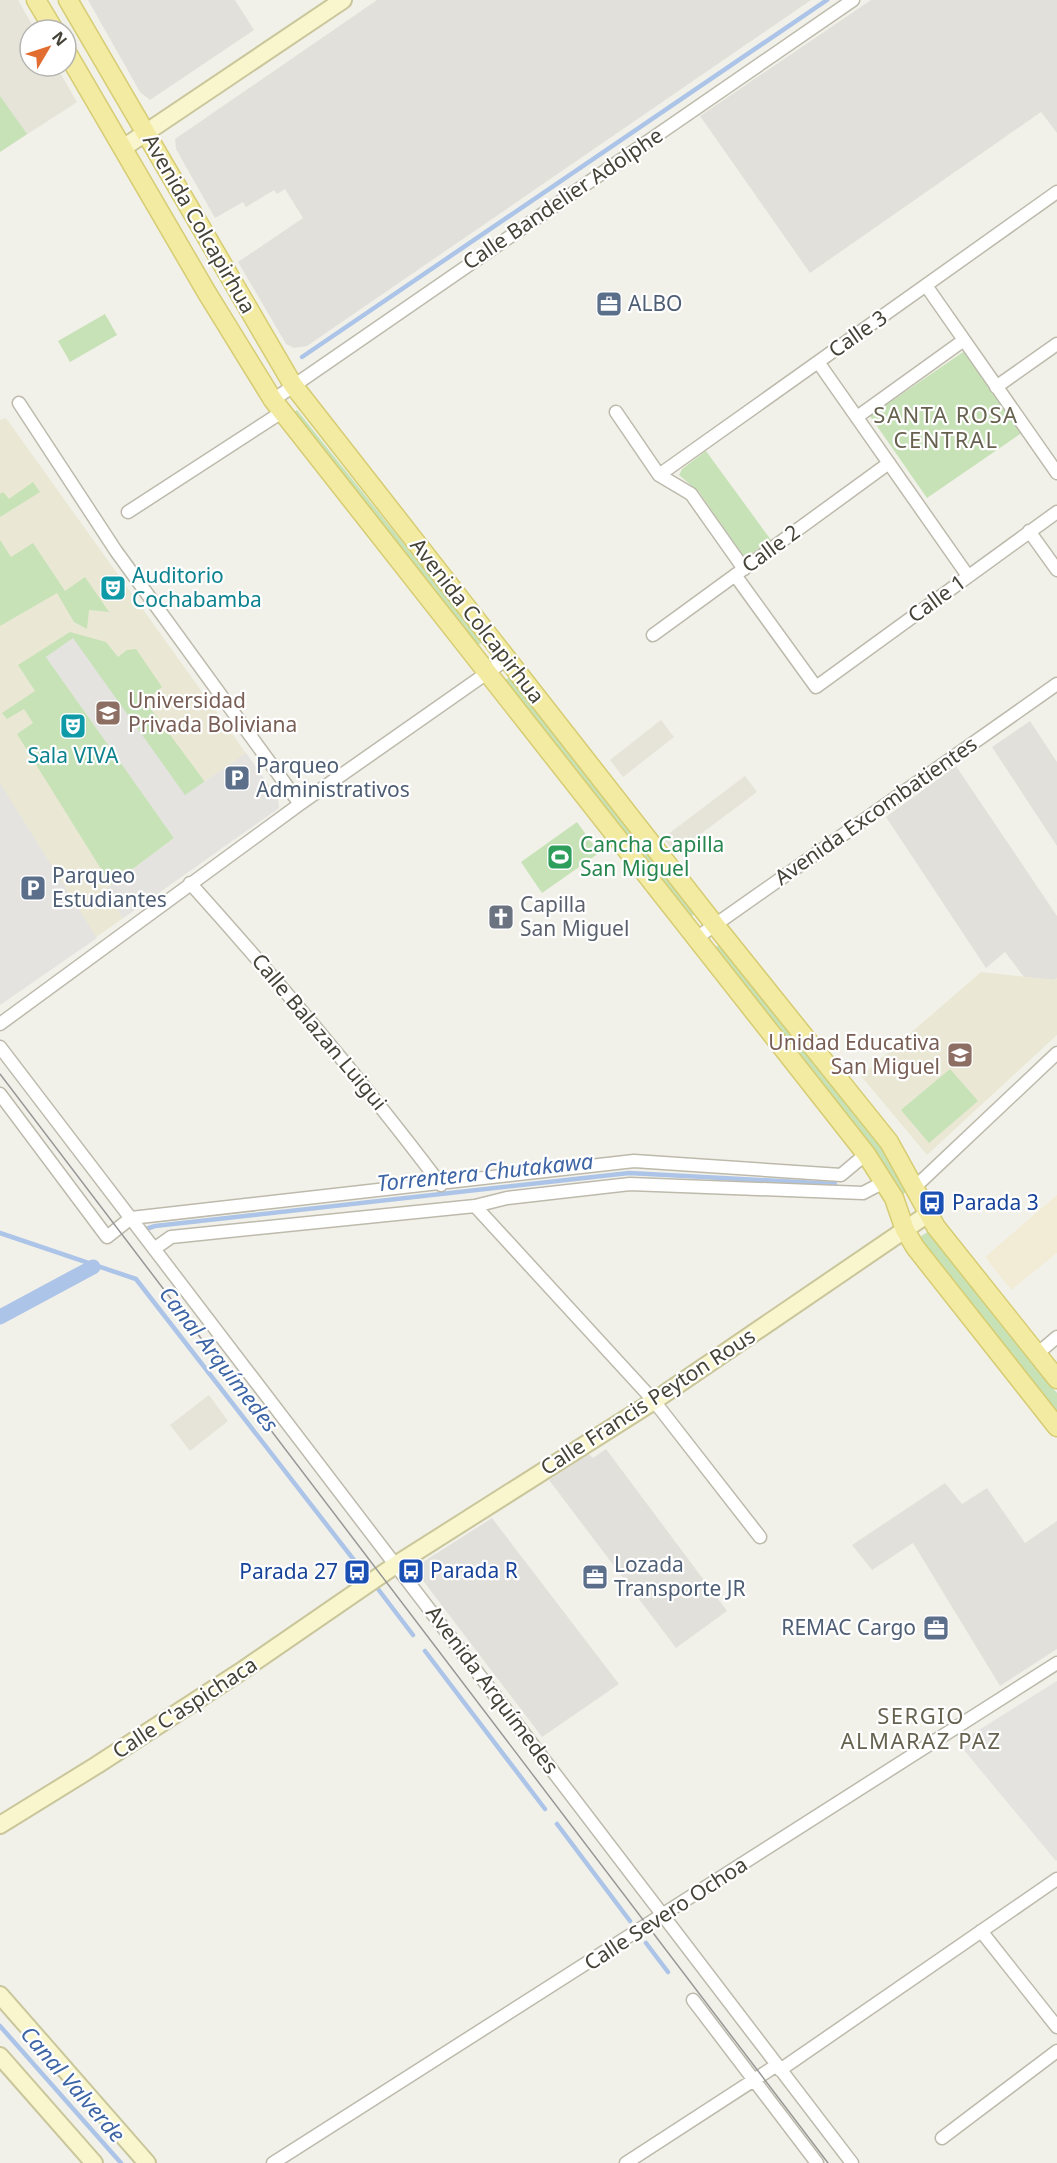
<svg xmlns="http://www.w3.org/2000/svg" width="1057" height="2163" viewBox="0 0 1057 2163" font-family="'Noto Sans',sans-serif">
<rect width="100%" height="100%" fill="#f2f1e9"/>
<path fill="#e6e4d8" d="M0,0H18L35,30H30V66H56L77,102L0,152Z
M661,720L674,737L623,777L610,760Z
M745,776L757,792L675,853L663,838Z
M209,1395L228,1421L190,1451L170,1425Z"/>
<path fill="#f2ecd7" d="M1057,1195V1253L1011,1290L985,1257Z"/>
<path fill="#e2e0da" d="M88,0H235L254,30L150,100L140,92Z
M377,0H811L307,346L294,348L286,344L238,262L303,218L285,189L277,194L274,190L246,207L243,202L215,218L176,149L175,139Z
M871,0H1057V133L1041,112L810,273L700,116Z
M1030,721L1057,762V846L992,747Z
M956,766L1057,916V978L1054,980L1024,977L1005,952L986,968L886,817Z
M606,1449L727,1611L676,1648L549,1480L588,1453L593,1458Z
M945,1483L962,1504L987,1488L1025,1543L1057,1521V1649L1000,1686L913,1543L872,1570L852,1545Z
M492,1518L619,1684L542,1737L424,1582L420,1570L423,1562Z"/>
<path fill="#eae8d4" d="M6,418L278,798L197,866L0,1005V420Z
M981,972L1054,980L1057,978V1035L927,1155L861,1076Z"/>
<path fill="#c6e2b6" d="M0,96L27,134L0,152Z
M105,314L117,335L70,362L58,341Z
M966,350L1023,432L927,498L870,416Z
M297,410L482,642L475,648L290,415Z
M706,451L771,540L745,558L699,492L679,475L682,469Z
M33,482L40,492L0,517V494L3,492L9,499Z
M0,540L11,557L33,543L65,591L85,577L109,612L89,610L87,629L74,622L57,593L0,626Z
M70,632L106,642L118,657L127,650L136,649L162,687L145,701L205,782L185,796L73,639L46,657L174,838L111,885L17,734L33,723L24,709L7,719L2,713L35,691L18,665Z
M509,677L696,913L689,918L502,683Z
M577,822L599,853L542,893L521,862Z
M721,943L878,1140L909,1191L900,1195L715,948Z
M950,1069L978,1101L929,1143L901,1110Z
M928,1232L1057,1393V1415L923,1243L921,1236Z"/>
<path fill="#e4e3e0" d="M73,638L185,795L246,753L278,798L279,808L123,918L104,891L174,838L46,657Z
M0,783L97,938L0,1005Z
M1057,1681V1860L1056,1861L958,1743Z"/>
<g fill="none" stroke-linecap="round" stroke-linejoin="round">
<path stroke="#acc4e8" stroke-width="4.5" d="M302,357L827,0
M143,1230L155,1226L629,1173L835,1184
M0,1233L136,1279L364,1573
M378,1589L413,1635
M425,1651L545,1809
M557,1824L630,1921
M646,1943L668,1972
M0,2026L121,2163"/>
<path stroke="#acc4e8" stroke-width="15" d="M0,1317L93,1267"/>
<defs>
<path id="street" d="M927,287L1057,473
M818,362L968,576
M996,387L1057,344
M273,400L853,0
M19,403L116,551L300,804
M616,412L659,475L691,494L744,569
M857,417L964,340
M659,475L1057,192
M128,512L282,412
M1029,531L1057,570
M735,575L816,687L1057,512
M653,635L889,463
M190,883C278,981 362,1080 441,1185
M695,939L1057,684
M0,1024L300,804L507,659
M0,1047L852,2163
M0,1094L107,1237L131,1218L634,1161L841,1175L866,1154
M915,1187L1057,1053
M475,1206L654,1401L760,1537
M154,1249L171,1237L475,1206L507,1198L630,1184L863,1193L884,1182
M1037,1354L1057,1337
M981,1931L1057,2027
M693,2000L817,2163
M780,2070L1057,1879
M942,2138L1057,2051
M273,2163L1057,1663
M626,2163L777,2065"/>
<path id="secondary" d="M123,148L343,0
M0,1825L97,1765L240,1672L397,1564L654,1401L928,1214
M0,1995L147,2163
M0,2056L94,2163"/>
<path id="primary" d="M36,0L54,30
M68,0L293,385L715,925L889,1142L936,1227L1057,1379
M66,51L207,293L273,400L866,1154L894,1198L905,1230L915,1247L1057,1427"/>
</defs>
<use href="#street" stroke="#bdbaac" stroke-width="15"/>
<use href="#secondary" stroke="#cac69b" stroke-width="20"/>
<use href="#primary" stroke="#d6cc73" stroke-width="21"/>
<use href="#street" stroke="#fff" stroke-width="12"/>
<use href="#secondary" stroke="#f9f6cd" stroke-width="16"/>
<use href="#primary" stroke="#f3eba1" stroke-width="18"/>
<path stroke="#979797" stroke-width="1.5" d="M0,1074L828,2163"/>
</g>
<defs>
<symbol id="office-square" viewBox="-11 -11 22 22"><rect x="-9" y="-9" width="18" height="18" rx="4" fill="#5c6f8a" stroke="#fff"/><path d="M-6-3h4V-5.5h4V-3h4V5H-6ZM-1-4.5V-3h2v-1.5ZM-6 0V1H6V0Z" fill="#fff"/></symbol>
<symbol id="theatre-square" viewBox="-11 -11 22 22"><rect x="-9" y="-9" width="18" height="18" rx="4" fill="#0f9aa8" stroke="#fff"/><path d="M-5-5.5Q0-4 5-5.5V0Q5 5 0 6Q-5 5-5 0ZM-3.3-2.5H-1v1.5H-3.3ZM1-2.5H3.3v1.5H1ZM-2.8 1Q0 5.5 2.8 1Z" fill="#fff"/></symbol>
<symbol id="university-square" viewBox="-11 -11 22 22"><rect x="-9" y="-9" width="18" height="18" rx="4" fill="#8d6e63" stroke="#fff"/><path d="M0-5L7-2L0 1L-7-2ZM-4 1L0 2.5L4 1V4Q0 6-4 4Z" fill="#fff"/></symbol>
<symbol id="parking-square" viewBox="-11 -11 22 22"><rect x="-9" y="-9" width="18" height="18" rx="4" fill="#5c6f8a" stroke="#fff"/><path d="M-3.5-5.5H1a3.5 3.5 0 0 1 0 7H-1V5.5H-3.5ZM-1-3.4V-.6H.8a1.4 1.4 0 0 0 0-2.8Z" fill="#fff"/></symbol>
<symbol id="stadium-square" viewBox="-11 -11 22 22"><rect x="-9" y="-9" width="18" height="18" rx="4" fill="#2e9e5b" stroke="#fff"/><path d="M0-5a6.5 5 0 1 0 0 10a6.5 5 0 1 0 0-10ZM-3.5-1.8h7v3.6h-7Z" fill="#fff"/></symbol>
<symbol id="church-square" viewBox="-11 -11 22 22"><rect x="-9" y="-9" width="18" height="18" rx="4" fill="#6b7280" stroke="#fff"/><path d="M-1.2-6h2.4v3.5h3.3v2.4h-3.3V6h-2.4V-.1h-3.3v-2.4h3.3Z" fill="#fff"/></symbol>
<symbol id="school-square" viewBox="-11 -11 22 22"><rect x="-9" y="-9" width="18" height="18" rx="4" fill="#8d6e63" stroke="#fff"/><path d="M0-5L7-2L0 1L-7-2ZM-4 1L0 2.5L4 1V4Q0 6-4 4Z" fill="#fff"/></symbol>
<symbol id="bus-square" viewBox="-11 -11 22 22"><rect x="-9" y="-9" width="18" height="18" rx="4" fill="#1a4fb4" stroke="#fff"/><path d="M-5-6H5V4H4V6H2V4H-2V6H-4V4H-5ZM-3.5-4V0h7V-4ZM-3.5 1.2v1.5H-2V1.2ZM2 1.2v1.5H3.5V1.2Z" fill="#fff"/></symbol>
</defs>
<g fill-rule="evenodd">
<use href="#office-square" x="594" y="289" width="30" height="30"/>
<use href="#theatre-square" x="98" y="573" width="30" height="30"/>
<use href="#university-square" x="93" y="698" width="30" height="30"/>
<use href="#theatre-square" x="58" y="711" width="30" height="30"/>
<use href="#parking-square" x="222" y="763" width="30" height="30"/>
<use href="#stadium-square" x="545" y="842" width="30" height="30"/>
<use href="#parking-square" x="18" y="873" width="30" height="30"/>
<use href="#church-square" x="486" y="902" width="30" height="30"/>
<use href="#school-square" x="945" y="1040" width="30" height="30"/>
<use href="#bus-square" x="917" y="1188" width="30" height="30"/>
<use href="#bus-square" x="396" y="1556" width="30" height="30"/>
<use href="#bus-square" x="342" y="1557" width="30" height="30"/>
<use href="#office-square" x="580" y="1562" width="30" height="30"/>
<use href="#office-square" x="921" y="1613" width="30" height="30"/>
</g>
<g text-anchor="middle" stroke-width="4.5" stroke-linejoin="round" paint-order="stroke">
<g font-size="21" fill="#454338" stroke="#fff">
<text transform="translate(563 199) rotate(-34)" y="7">Calle Bandelier Adolphe</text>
<text transform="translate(199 224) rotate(60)" y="7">Avenida Colcapirhua</text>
<text transform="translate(858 334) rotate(-35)" y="7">Calle 3</text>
<text transform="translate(771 549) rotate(-36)" y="7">Calle 2</text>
<text transform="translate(937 599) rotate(-36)" y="7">Calle 1</text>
<text transform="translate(477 621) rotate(52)" y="7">Avenida Colcapirhua</text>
<text transform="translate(876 811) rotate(-35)" y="7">Avenida Excombatientes</text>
<text transform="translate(319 1032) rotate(50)" y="7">Calle Balazan Luigui</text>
<text transform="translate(648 1402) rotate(-33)" y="7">Calle Francis Peyton Rous</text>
<text transform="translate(492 1690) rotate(53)" y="7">Avenida Arquímedes</text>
<text transform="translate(185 1708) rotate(-33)" y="7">Calle C'aspichaca</text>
<text transform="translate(666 1914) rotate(-33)" y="7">Calle Severo Ochoa</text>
</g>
<g font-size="21" fill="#4e5e75" stroke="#fff" text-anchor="start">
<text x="628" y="311">ALBO</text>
<text x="256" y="773">Parqueo<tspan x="256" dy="24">Administrativos</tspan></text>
<text x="52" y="883">Parqueo<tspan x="52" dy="24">Estudiantes</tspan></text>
<text x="614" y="1572">Lozada<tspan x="614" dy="24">Transporte JR</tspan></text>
<text x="916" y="1635" text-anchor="end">REMAC Cargo</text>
</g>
<g font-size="21" fill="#0d838f" stroke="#fff" text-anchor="start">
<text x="132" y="583">Auditorio<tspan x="132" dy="24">Cochabamba</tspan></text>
<text x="73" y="763" text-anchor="middle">Sala VIVA</text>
</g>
<g font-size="21" fill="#785e54" stroke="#fff" text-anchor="start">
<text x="128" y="708">Universidad<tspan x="128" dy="24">Privada Boliviana</tspan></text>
<text x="940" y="1050" text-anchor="end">Unidad Educativa<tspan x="940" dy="24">San Miguel</tspan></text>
</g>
<g font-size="21" fill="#27864d" stroke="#fff" text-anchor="start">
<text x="580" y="852">Cancha Capilla<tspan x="580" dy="24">San Miguel</tspan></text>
</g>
<g font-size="21" fill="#5b616d" stroke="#fff" text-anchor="start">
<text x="520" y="912">Capilla<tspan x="520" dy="24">San Miguel</tspan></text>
</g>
<g font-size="21" fill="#164399" stroke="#fff" text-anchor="start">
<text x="952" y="1210">Parada 3</text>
<text x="430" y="1578">Parada R</text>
<text x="338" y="1579" text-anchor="end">Parada 27</text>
</g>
<g font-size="22" letter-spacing="1.5" fill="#676250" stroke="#fff">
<text x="946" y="423">SANTA ROSA<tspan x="946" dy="25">CENTRAL</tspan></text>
<text x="921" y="1724">SERGIO<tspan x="921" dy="25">ALMARAZ PAZ</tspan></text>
</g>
<g font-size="22" font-style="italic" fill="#3d65a5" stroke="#fff">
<text transform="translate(485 1172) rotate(-6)" y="8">Torrentera Chutakawa</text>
<text transform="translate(219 1359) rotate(52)" y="8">Canal Arquímedes</text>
<text transform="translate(73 2084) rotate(49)" y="8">Canal Valverde</text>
</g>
</g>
<g transform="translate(48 48) rotate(51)"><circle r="28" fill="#ffffff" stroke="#b5b4af" stroke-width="1.5"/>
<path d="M0-4.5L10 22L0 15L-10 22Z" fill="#e26d30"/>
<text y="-9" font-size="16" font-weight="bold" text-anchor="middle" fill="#454338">N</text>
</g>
</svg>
